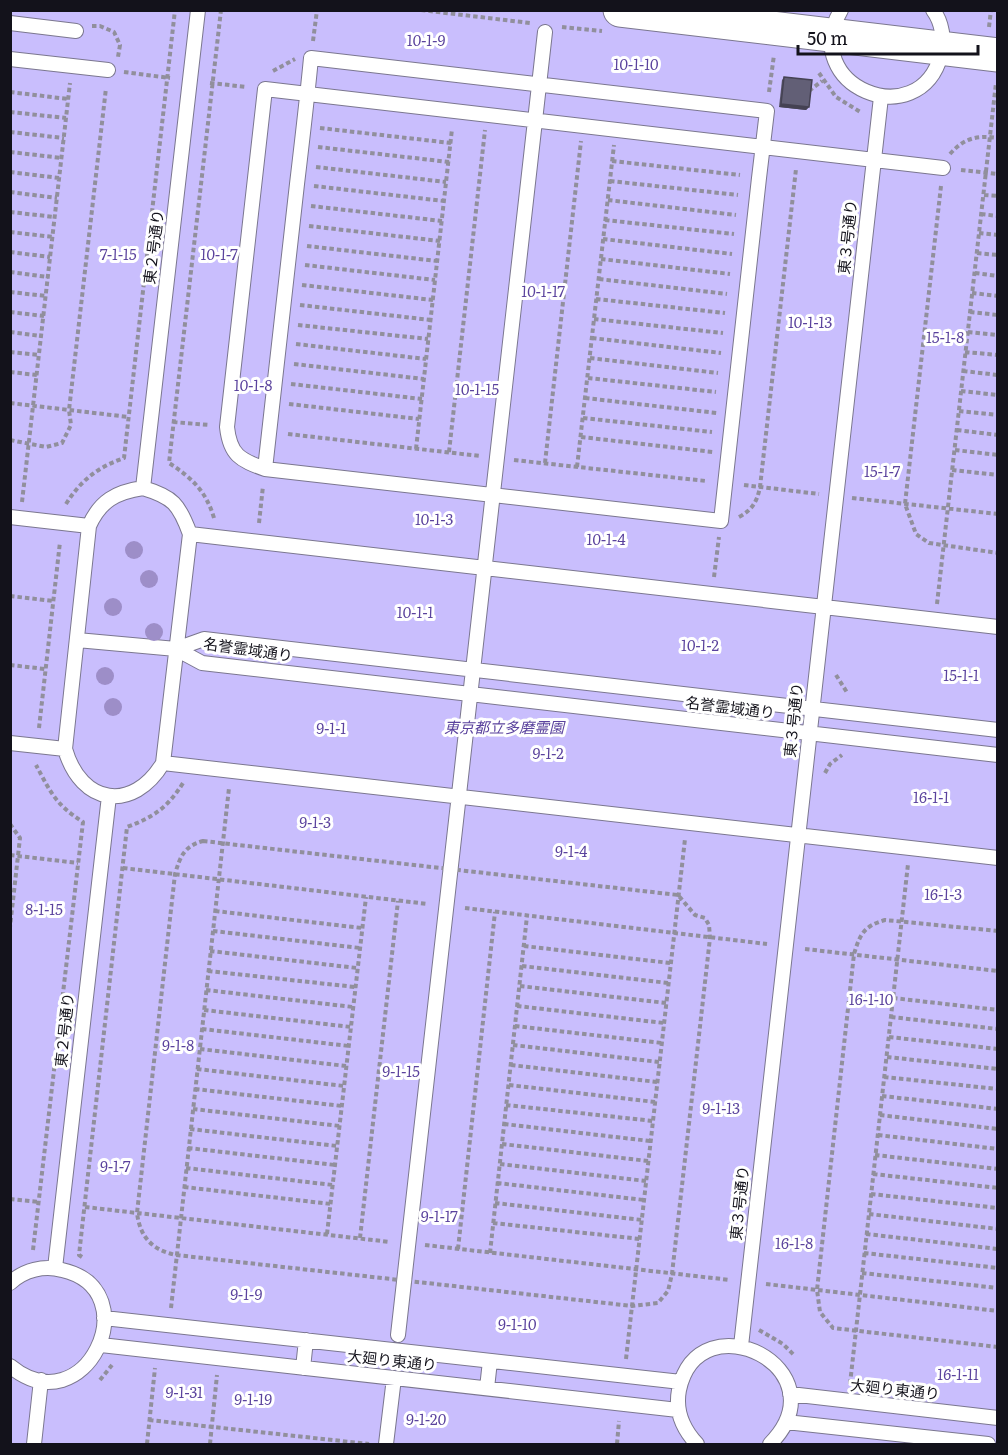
<svg xmlns="http://www.w3.org/2000/svg" width="1008" height="1455" viewBox="0 0 1008 1455" font-family="Literata,'Noto Sans JP',serif">
<rect width="100%" height="100%" fill="#efecfd"/>
<path fill="#c9befd" d="M10,11H997V1444H11Z"/>
<g fill="none" stroke-linecap="round" stroke-linejoin="round">
<defs>
<path id="lane" d="M841,10C797,86 919,136 941,55C945,40 942,22 933,10
M10,23L76,31
M10,59L108,70
M265,469L297,184C302,142 307,100 311,58L767,111L759,178L721,521L265,469C240,460 230,455 227,427L265,89C491,114 717,141 943,168
M143,488C173,497 179,504 190,534L163,763C133,813 81,805 65,749L89,526C100,501 116,492 143,488Z
M143,488L198,10
M10,517L89,526
M190,534L998,627
M77,640L176,649L202,663L998,755
M176,649L204,639L998,730
M10,743L65,749
M163,763L998,858
M55,1268L109,796
M10,1283C24,1270 44,1265 62,1270C150,1290 85,1428 10,1366
M104,1318L681,1382
M398,1335L545,32
M101,1345L678,1410
M741,1346L881,97
M303,1368L306,1340
M487,1388L490,1361
M790,1394L998,1418
M786,1422L988,1444
M34,1444L41,1380
M386,1444L394,1378
M697,1444C683,1429 675,1411 679,1390C699,1297 844,1369 770,1444"/>
<path id="secondary" d="M620,10L998,55"/>
</defs>
<use href="#lane" stroke="#7b778f" stroke-width="16"/>
<use href="#secondary" stroke="#7b778f" stroke-width="35"/>
<path stroke="#918f9c" stroke-width="4" stroke-dasharray="4.5 3" stroke-linecap="butt" d="M421,10L530,23
M92,26H100L114,32L120,45L118,57
M562,27L602,31
M989,27L991,10
M313,41L317,10
M273,71L295,59
M124,72L170,78
M819,73L836,97L862,113
M210,83L247,87
M809,91L822,81
M10,92L68,99
M769,92L774,55
M10,112L66,118
M320,128L451,143
M10,132L64,138
M318,147L449,162
M10,152L62,158
M950,154C964,138 977,135 998,138
M612,161L740,175
M316,167L446,182
M961,170L998,174
M10,172L59,178
M610,181L738,195
M314,186L444,201
M941,186L905,504L916,534L929,543L998,553
M10,192L57,198
M984,195L998,196
M608,200L736,215
M311,206L442,221
M10,212L55,217
M981,214L998,216
M605,220L734,234
M309,226L440,241
M10,232L53,237
M979,233L998,235
M603,239L732,254
M307,246L437,261
M10,252L50,257
M977,253L998,255
M601,259L730,274
M305,265L435,280
M10,272L48,277
M975,273L998,276
M599,279L727,294
M302,285L433,300
M10,292L46,296
M972,293L998,296
M596,299L725,313
M300,305L431,320
M10,312L44,316
M970,312L998,315
M594,319L723,333
M298,325L428,339
M10,332L41,336
M968,332L998,335
M592,338L721,353
M296,344L426,359
M10,352L39,355
M965,352L998,355
M590,358L718,373
M294,364L424,379
M963,371L998,375
M10,372L37,375
M588,378L716,392
M291,384L422,399
M961,391L998,395
M585,398L717,413
M10,403L129,417
M289,404L419,419
M959,411L998,415
M583,418L712,432
M173,422L209,425
M957,430L998,435
M288,434L480,456
M581,437L713,452
M10,440L46,447L62,443L71,425L69,410L106,88
M416,449L452,129
M955,450L998,455
M449,452L485,130
M514,460L706,481
M545,463L581,141
M577,467L614,145
M952,470L998,475
M744,485L819,494
M852,498L998,514
M22,502L70,83
M66,504C81,480 98,467 124,458L175,10
M739,517C752,510 757,502 760,487L796,169
M214,518C206,491 192,478 169,463L221,10
M259,523L263,486
M714,577L719,537
M10,596L53,601
M937,604L996,83
M10,665L45,669
M836,675L848,694
M39,728L60,542
M825,773L830,764L842,755
M10,824L20,838L10,927
M203,841L678,895L695,915L705,918L709,925L710,938L672,1274L668,1291L658,1303L632,1306L176,1255C152,1250 140,1237 137,1213L175,874C180,857 184,846 203,841Z
M10,855L78,863
M123,868L428,904
M465,908L767,944
M215,911L362,928
M213,931L360,948
M998,931L885,920C864,926 860,934 854,954L817,1290L820,1312L833,1328L998,1347
M524,946L670,963
M805,949L998,971
M210,951L357,968
M522,966L668,983
M208,971L355,987
M520,986L666,1003
M206,990L353,1007
M893,998L998,1010
M517,1006L664,1023
M204,1010L351,1027
M891,1017L998,1029
M515,1026L662,1043
M202,1029L349,1046
M889,1037L998,1049
M513,1045L659,1062
M200,1049L346,1066
M887,1057L998,1069
M511,1065L657,1082
M197,1069L344,1086
M884,1077L998,1089
M509,1085L655,1102
M195,1089L342,1106
M882,1096L998,1109
M506,1105L653,1121
M193,1109L340,1126
M880,1115L998,1129
M504,1124L650,1141
M190,1129L337,1146
M878,1135L998,1149
M502,1144L648,1161
M188,1148L335,1165
M875,1155L998,1169
M500,1164L646,1181
M186,1168L333,1185
M873,1174L998,1188
M497,1183L644,1200
M184,1187L331,1204
M871,1194L998,1208
M10,1199L40,1202
M495,1203L642,1220
M85,1207L390,1242
M869,1214L998,1229
M493,1223L640,1239
M327,1234L366,897
M866,1234L998,1249
M360,1238L398,901
M425,1245L730,1280
M458,1249L495,912
M33,1250L83,822C56,805 51,793 36,765
M490,1253L527,916
M864,1253L998,1268
M82,1257L79,1255L127,827C154,817 168,807 183,783
M862,1273L998,1288
M766,1284L998,1311
M171,1308L229,788
M759,1330L783,1344L794,1355
M626,1359L685,839
M100,1380L112,1365
M850,1384L908,864
M149,1420L369,1444
M147,1444L155,1368
M210,1444L217,1375
M617,1444L619,1421"/>
<use href="#lane" stroke="#fff" stroke-width="14"/>
<use href="#secondary" stroke="#fff" stroke-width="33"/>
</g>
<g fill="#9d8ec8">
<circle cx="134" cy="550" r="9"/>
<circle cx="149" cy="579" r="9"/>
<circle cx="113" cy="607" r="9"/>
<circle cx="154" cy="632" r="9"/>
<circle cx="105" cy="676" r="9"/>
<circle cx="113" cy="707" r="9"/>
</g>
<path fill="#545265" d="M784,77L809,107L806,110L779,107L782,80Z"/>
<path fill="#454253" d="M781,104L809,107L806,110L779,107Z"/>
<path fill="#625f76" stroke="#454253" stroke-width="1.5" d="M784,77L812,80L809,107L781,104Z"/>
<g text-anchor="middle" stroke-width="6" stroke-linejoin="round" paint-order="stroke">
<g font-size="15" font-style="italic" fill="#5a429d" stroke="#fff">
<text x="426" y="46">10-1-9</text>
<text x="636" y="70">10-1-10</text>
<text x="118" y="260">7-1-15</text>
<text x="219" y="260">10-1-7</text>
<text x="543" y="297">10-1-17</text>
<text x="810" y="328">10-1-13</text>
<text x="945" y="343">15-1-8</text>
<text x="253" y="391">10-1-8</text>
<text x="477" y="395">10-1-15</text>
<text x="882" y="477">15-1-7</text>
<text x="434" y="525">10-1-3</text>
<text x="606" y="545">10-1-4</text>
<text x="415" y="618">10-1-1</text>
<text x="700" y="651">10-1-2</text>
<text x="961" y="681">15-1-1</text>
<text x="504" y="733">東京都立多磨霊園</text>
<text x="331" y="734">9-1-1</text>
<text x="548" y="759">9-1-2</text>
<text x="931" y="803">16-1-1</text>
<text x="315" y="828">9-1-3</text>
<text x="571" y="857">9-1-4</text>
<text x="943" y="900">16-1-3</text>
<text x="44" y="915">8-1-15</text>
<text x="871" y="1005">16-1-10</text>
<text x="178" y="1051">9-1-8</text>
<text x="401" y="1077">9-1-15</text>
<text x="721" y="1114">9-1-13</text>
<text x="115" y="1172">9-1-7</text>
<text x="439" y="1222">9-1-17</text>
<text x="794" y="1249">16-1-8</text>
<text x="246" y="1300">9-1-9</text>
<text x="517" y="1330">9-1-10</text>
<text x="958" y="1380">16-1-11</text>
<text x="184" y="1398">9-1-31</text>
<text x="253" y="1405">9-1-19</text>
<text x="426" y="1425">9-1-20</text>
</g>
<g font-size="15" fill="#13121b" stroke="#fff">
<text transform="translate(848 237) rotate(-84)" y="5">東３号通り</text>
<text transform="translate(154 247) rotate(-83)" y="5">東２号通り</text>
<text transform="translate(248 650) rotate(8)" y="5">名誉霊域通り</text>
<text transform="translate(730 708) rotate(7)" y="5">名誉霊域通り</text>
<text transform="translate(794 720) rotate(-84)" y="5">東３号通り</text>
<text transform="translate(65 1030) rotate(-84)" y="5">東２号通り</text>
<text transform="translate(740 1203) rotate(-84)" y="5">東３号通り</text>
<text transform="translate(392 1361) rotate(6)" y="5">大廻り東通り</text>
<text transform="translate(895 1390) rotate(6)" y="5">大廻り東通り</text>
</g>
</g>
<rect width="1008" height="1455" fill="none" stroke="#13121b" stroke-width="24"/>
<path d="M798 45v9h180v-9" fill="none" stroke="#13121b" stroke-width="3"/>
<text x="807" y="45" font-size="18" fill="#13121b" stroke="#ffffff" stroke-width="4.5" paint-order="stroke">50 m</text>
</svg>
